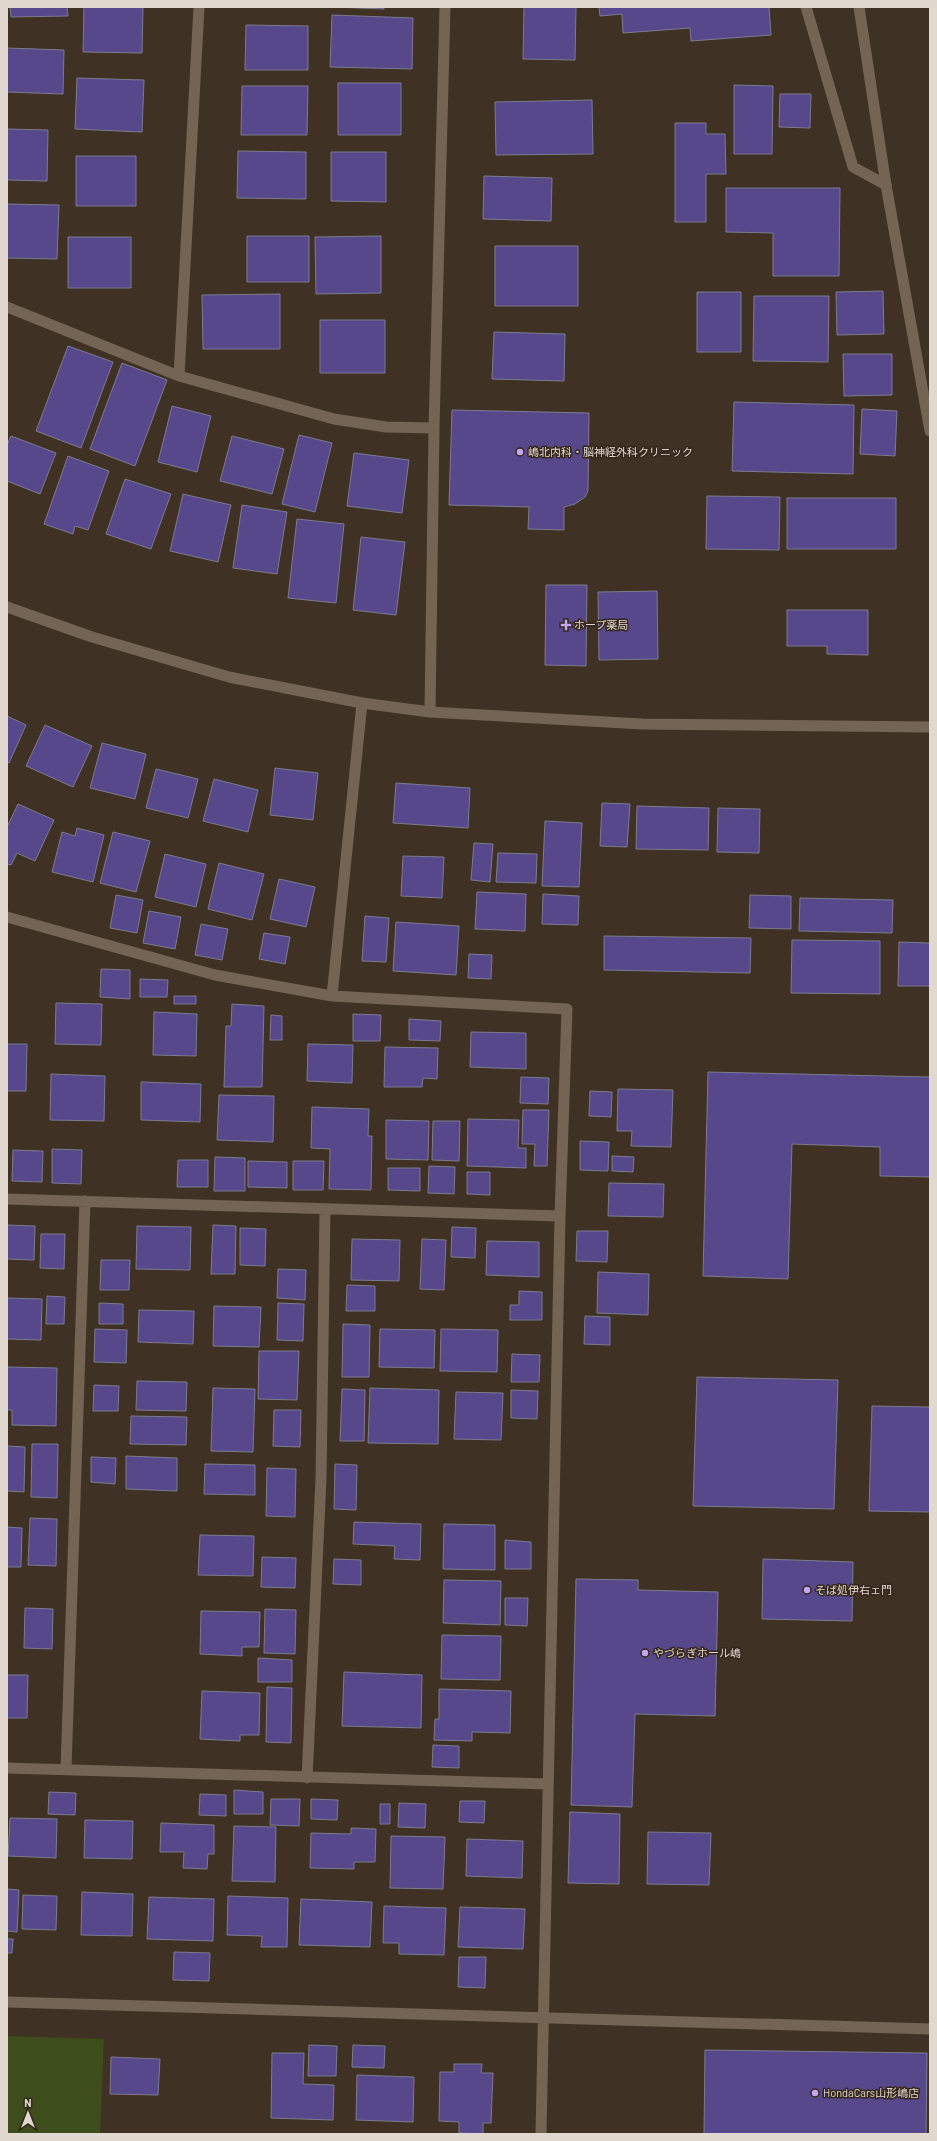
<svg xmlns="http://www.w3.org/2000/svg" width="937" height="2141" viewBox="0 0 937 2141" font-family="Barlow,'Noto Sans JP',sans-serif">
<rect width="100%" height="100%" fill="#3f3123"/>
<path fill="#3e4d1c" d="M7,2036L104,2039L100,2134H7Z"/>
<path fill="#57488c" stroke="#7d7b8f" d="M10,7H67L68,16L11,17Z
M84,7H143L142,53L83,52Z
M333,7H384V9Z
M524,7H576L575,60L523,59Z
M599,7H769L771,35L691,41L690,28L623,33L622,14L600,16Z
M332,15L413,18L412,69L330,67Z
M246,25L308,26V70H245Z
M7,48L64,50L63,94L7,92Z
M77,78L144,80L142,132L75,129Z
M338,83H401V135H338Z
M734,85L773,86L772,154H734Z
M242,86H308L307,135H241Z
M780,94H811L810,128L779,127Z
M592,100L593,154L496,155L495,102Z
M675,123H706V134H725L726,174H706V222H675Z
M7,129L48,130L47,181L7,180Z
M238,151L306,152V199L237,198Z
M331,152H386V202L331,201Z
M76,156H136V206H76Z
M484,176L552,178L551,221L483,219Z
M726,188H840L839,276H773V233L726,232Z
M7,204L59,205L57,259L7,258Z
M247,236H309V282H247Z
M381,236V293L316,294L315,237Z
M68,237H131V288H68Z
M495,246H578V306H495Z
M883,291L884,334L837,335L836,292Z
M697,292H741V352H697Z
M280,294V349H203L202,295Z
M754,296H829L828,362L753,361Z
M320,320H385V373H320Z
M494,332L565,334L564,381L492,379Z
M68,346L113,362L81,448L36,431Z
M843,354H892V395L844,396Z
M122,363L167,380L135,466L90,449Z
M734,402L854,405L853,474L732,471Z
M172,406L211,416L197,472L158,462Z
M862,409L897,411L895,456L860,454Z
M452,410L589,413L588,491L585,497L575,504L564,507V530L528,529L529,507L449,505Z
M299,435L332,443L315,512L282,504Z
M11,436L56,453L40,494L7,481V445Z
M232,436L284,449L272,494L220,481Z
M354,453L409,460L402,513L347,506Z
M68,456L109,471L88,530L75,526L73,534L44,524Z
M125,479L171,494L151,549L106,534Z
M183,494L231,505L218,562L170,551Z
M707,496L780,497L779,550L706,549Z
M787,498H896V549H787Z
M242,505L287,512L277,574L233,568Z
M297,519L344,524L336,603L288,598Z
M361,537L405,542L396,615L353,610Z
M546,585H587L586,666L545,665Z
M657,591L658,659L599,660L598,592Z
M787,610H868V655L827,654V646H787Z
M7,716L26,725L9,763L7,762Z
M45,725L92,746L73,787L26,766Z
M102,743L146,754L135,799L90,788Z
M275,768L318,773L313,820L270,815Z
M156,769L198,779L188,818L146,808Z
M214,779L258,790L248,832L203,821Z
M396,783L470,788L468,828L393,823Z
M602,803L630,804L627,847L600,846Z
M18,804L54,820L35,861L17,853L11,865L7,864V827Z
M637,806L709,808L708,850L636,849Z
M718,808L760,809L759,853L717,852Z
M545,821L582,823L579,887L542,886Z
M77,828L104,835L93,882L52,872L62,832L75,836Z
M113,832L150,841L136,892L100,883Z
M474,843L493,844L490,882L471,880Z
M498,853L537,854L536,883L496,882Z
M165,854L206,864L196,907L155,897Z
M403,856L444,857L442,898L401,896Z
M219,863L264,874L252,920L208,909Z
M279,879L315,887L306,927L270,919Z
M477,892L526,894L525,931L475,929Z
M543,894L579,896L578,925L542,924Z
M116,895L143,900L137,933L110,928Z
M750,895L791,896V929L749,928Z
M800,898L893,900L892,933L799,931Z
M149,911L181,917L175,949L143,943Z
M365,916L389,918L386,962L362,961Z
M396,922L459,926L456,975L393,971Z
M201,924L228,929L222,960L195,955Z
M264,933L290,937L285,964L259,959Z
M604,936L751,938L750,973L604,970Z
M792,940L880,941V994L791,993Z
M899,942L930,943V986H898Z
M469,954L492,955L491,979L468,978Z
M101,969L130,970V999L100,997Z
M140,979L168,980L167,997H140Z
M174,996H196V1004H174Z
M56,1003L102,1004L101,1045L55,1044Z
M232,1004L264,1006L262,1087H224L226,1026H231Z
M154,1012L197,1014L196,1056L153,1055Z
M353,1014L381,1015L380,1041H353Z
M271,1015L282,1016V1040H270Z
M409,1019L441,1021L440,1041L409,1040Z
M471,1032L526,1033V1069L470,1067Z
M7,1044H27L26,1091H7Z
M308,1044L353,1045L352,1083L307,1081Z
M385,1047L438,1048L437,1079L423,1078L422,1087H384Z
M708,1072L930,1077V1177L880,1176V1147L792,1144L788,1279L703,1276Z
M51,1074L105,1076L104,1121L50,1120Z
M521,1077L549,1078L548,1104L520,1103Z
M141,1082L201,1084L200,1122L141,1120Z
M618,1089L673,1090L671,1147L631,1146L632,1131H617Z
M590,1091L612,1092L611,1117L589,1116Z
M219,1095L274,1096L273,1142L217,1140Z
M312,1107L369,1109L368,1136H372L371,1190L329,1189L330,1149L311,1148Z
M523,1110H549L547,1166H534L535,1144H522Z
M468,1119L519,1120L518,1148H526V1168L467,1166Z
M386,1120L429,1121L428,1160L386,1159Z
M433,1121H460L459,1161L432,1160Z
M580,1141L609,1142L608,1171L580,1170Z
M52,1149L82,1150L81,1184L52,1183Z
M13,1150L43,1151L42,1182L12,1181Z
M612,1156L634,1157L633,1172L612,1171Z
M215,1157L245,1158V1191H214Z
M178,1160H208V1187H177Z
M248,1161L287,1162V1188L248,1187Z
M293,1161H324L323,1190H293Z
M429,1166L455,1167L454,1194L428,1193Z
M388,1168H420V1191L388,1190Z
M467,1172H490V1195L467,1194Z
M609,1183L664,1184L663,1217L608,1216Z
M7,1225L35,1226L34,1260L7,1259Z
M213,1225L236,1226L235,1274H211Z
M137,1226L191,1227L190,1270L136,1269Z
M452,1227L476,1228L475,1258L451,1257Z
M240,1228L266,1229L265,1266L240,1265Z
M577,1231H608L607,1262L576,1261Z
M41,1234H65L64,1269L40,1268Z
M352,1239L400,1240L399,1281L351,1280Z
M422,1239L446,1240L444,1290L420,1289Z
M487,1241L539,1242V1277L486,1275Z
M101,1260H130L129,1290H100Z
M278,1269L306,1270L305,1300L277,1298Z
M598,1272L649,1274L648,1315L597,1313Z
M347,1285L375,1286V1311H346Z
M519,1291L542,1292V1320H510V1305H519Z
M47,1296L65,1297L64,1324H46Z
M7,1298L42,1299L41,1340L7,1339Z
M99,1303L123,1304V1324H99Z
M278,1303L304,1304L303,1341L277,1340Z
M214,1306L261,1307L259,1347L213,1346Z
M139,1310L194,1311L193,1344L138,1342Z
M585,1316L610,1317V1345L584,1344Z
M343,1324L370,1325L369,1377H342Z
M95,1329L127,1330L126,1363L94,1362Z
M380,1329L435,1330L434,1368L379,1367Z
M441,1329L498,1330L497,1372L440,1371Z
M259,1351H299L297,1400L258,1399Z
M512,1354L540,1355L539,1382H511Z
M7,1367L57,1368L56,1426L12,1425V1410H7Z
M697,1377L838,1380L834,1509L693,1506Z
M137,1381L187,1382L186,1411L136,1410Z
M94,1385L119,1386L118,1411H93Z
M213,1388L255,1389L253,1452L211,1451Z
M370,1388L439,1390L438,1444L368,1443Z
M342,1389L365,1390L364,1441H340Z
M511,1390L538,1391L537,1419L511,1418Z
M456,1392L503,1393L501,1440L454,1439Z
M872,1406L930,1407V1512L869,1511Z
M274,1410H301L300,1447L273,1446Z
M131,1416L187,1417L186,1445L130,1444Z
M32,1444H58L57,1498L31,1497Z
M7,1446L25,1447L24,1492L7,1491Z
M126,1456L177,1458V1491L126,1489Z
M91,1457L116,1458L115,1484L91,1482Z
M205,1464L255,1465V1495L204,1494Z
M335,1464L357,1465L356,1510L334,1509Z
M267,1468L296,1469L295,1517L266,1516Z
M30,1518L57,1519L56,1566L28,1565Z
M354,1522L421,1524L420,1560L394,1559L395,1546L353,1544Z
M444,1524L495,1525V1570L443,1569Z
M7,1527L22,1528L21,1567H7Z
M200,1535L254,1536L253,1576L198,1575Z
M505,1540L531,1542V1569H505Z
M262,1557L296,1558L295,1588L261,1587Z
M334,1559L361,1560V1585L333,1584Z
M763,1559L853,1562L852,1621L762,1619Z
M576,1579L638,1580V1590L718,1592L715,1716L635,1714L632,1807L571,1805Z
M444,1580L501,1581L500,1625L443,1623Z
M505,1598H528L527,1626L505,1625Z
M25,1608L53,1609L52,1649L24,1648Z
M265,1609L296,1610L295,1654L264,1653Z
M201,1611L260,1612L259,1647H242V1656L200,1654Z
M442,1635L501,1636L500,1680L441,1679Z
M258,1658L292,1660V1682H258Z
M344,1672L422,1675L421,1728L342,1726Z
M7,1675H28L27,1718H7Z
M267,1687L292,1688L291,1743L266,1742Z
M439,1689L511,1691L510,1733L472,1732V1741L434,1740L435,1719H439Z
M202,1691L260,1693L259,1735H240V1741L200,1739Z
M433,1745L459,1746V1768L432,1767Z
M234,1790L263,1792V1814H234Z
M49,1792L76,1793L75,1815L48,1814Z
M200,1794L226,1795V1816L199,1815Z
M271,1799H300L299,1826L270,1825Z
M311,1799L338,1800L337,1820L311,1819Z
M460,1801H485L484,1823L459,1822Z
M399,1803L426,1804L425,1828L398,1827Z
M380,1804H390V1824H380Z
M570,1812L620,1814L619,1884L568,1883Z
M10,1818L57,1819L56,1858L8,1856Z
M85,1820L133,1821L132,1859L84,1858Z
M161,1823L214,1825V1854H208L207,1869L183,1868L184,1852H160Z
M234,1826L276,1827L275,1882L232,1881Z
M351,1828L376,1829L375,1862H354V1869L310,1868L311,1833L351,1834Z
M648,1832L711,1833L709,1885L647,1884Z
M391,1836L445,1837L443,1889L390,1888Z
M467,1839L523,1841L522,1878L466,1876Z
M7,1889L19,1890L17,1932L7,1931Z
M82,1892L133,1894L132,1936L81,1935Z
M23,1895L57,1896L56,1930L22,1929Z
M228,1896L288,1898L287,1947H261L262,1936L227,1935Z
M149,1897L214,1899L213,1941L147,1939Z
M301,1899L372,1902L370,1947L299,1945Z
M384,1906L446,1908L444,1955L399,1954V1943H383Z
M460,1907L525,1909L523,1949L458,1947Z
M7,1939H13L12,1953H7Z
M174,1952L210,1953L209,1981L173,1980Z
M459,1957H486L485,1988L458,1987Z
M309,2045L337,2046L336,2076H308Z
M353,2045L385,2046L384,2068L352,2067Z
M705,2050L927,2053L926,2134H704Z
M272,2053H304L303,2084L334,2085L333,2120L271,2118Z
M111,2057L160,2059L158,2095L110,2094Z
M454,2064H482L481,2073H493L491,2123H483V2134L459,2133V2122L439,2121L440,2072H454Z
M357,2075L414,2077L413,2122L356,2120Z"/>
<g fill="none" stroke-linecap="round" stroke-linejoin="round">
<path stroke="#746455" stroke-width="11" d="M806,7L853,167L886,185
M7,307L179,376L334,419L386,427L434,428L445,7
M179,376L199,7
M430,712L434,428
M7,917L215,975L332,996L567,1009L560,1216L541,2134
M332,996L362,703
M7,1199L560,1216
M7,1768L547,1784
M66,1769L85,1201
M307,1778L321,1479L325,1209
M7,2002L930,2029"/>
<path stroke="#746455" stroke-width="11" d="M859,7L886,185L930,431
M7,607L92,637L229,677L362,703L430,712L642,724L930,727"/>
</g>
<g fill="#c4a7f1" stroke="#352719" stroke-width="1.5">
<circle cx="520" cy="452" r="4"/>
<path d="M564 619h4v4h4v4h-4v4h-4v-4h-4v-4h4z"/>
<circle cx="807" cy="1590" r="4"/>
<circle cx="645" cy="1653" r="4"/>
<circle cx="815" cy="2093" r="4"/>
</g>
<g text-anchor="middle" stroke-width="3" stroke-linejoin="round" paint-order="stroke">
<g font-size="11" fill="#e1d8d0" stroke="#352719" text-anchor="start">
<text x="528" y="456">嶋北内科・脳神経外科クリニック</text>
<text x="574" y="629">ホープ薬局</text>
<text x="815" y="1594">そば処伊右ェ門</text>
<text x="653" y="1657">やづらぎホール嶋</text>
<text x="823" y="2097">HondaCars山形嶋店</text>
</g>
</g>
<rect width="937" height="2141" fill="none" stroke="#e1d8d0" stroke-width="16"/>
<g transform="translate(28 2113)" stroke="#352719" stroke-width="3" paint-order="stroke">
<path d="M0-3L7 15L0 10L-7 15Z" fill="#e1d8d0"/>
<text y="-6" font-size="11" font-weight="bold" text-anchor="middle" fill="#e1d8d0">N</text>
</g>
</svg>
